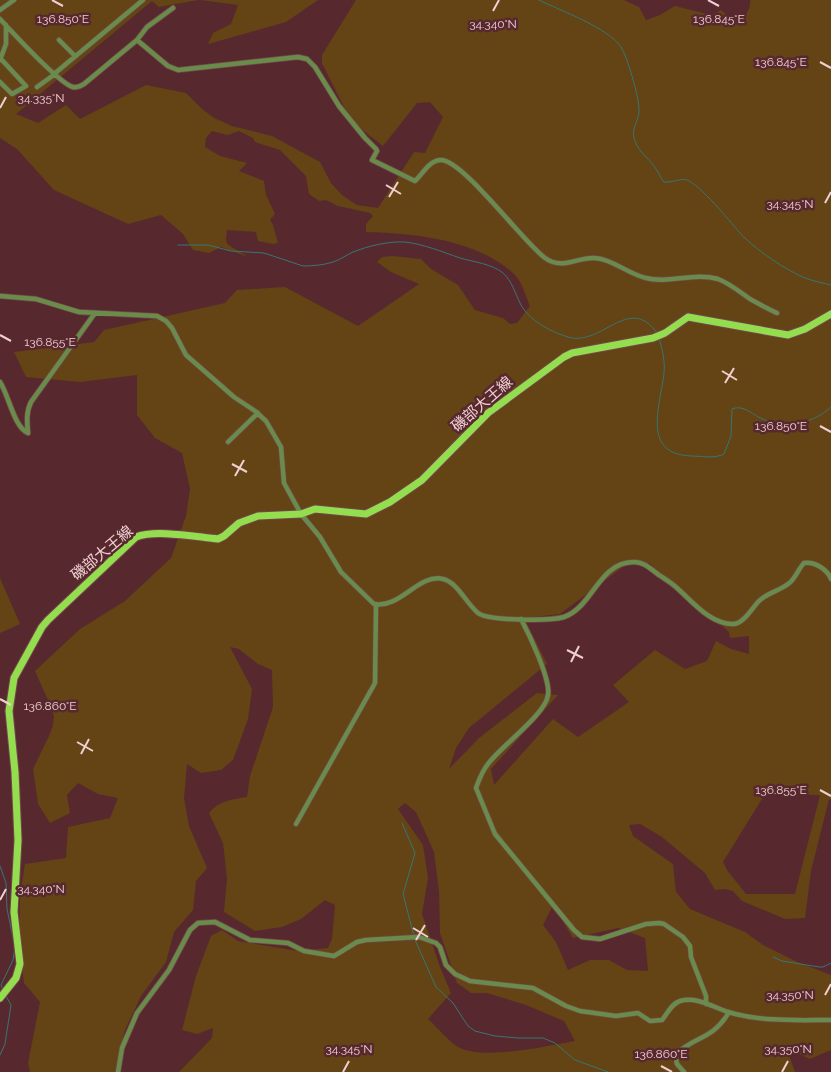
<svg xmlns="http://www.w3.org/2000/svg" width="831" height="1072" viewBox="0 0 831 1072" font-family="Raleway,'Noto Sans JP',sans-serif">
<rect width="100%" height="100%" fill="#58282f"/>
<path fill="#644315" fill-rule="evenodd" d="M0,0H198L159,7L152,1L16,114L38,123L66,105L80,119L146,85L186,93L202,109L214,118L232,126L272,136L320,162L331,183L342,195L357,205L378,208L414,152L425,153L443,117L430,102L417,103L383,146L351,121L322,63V55L356,0H624L639,7L646,20L660,15L675,6L711,15L721,10L733,20L739,21C746,16 751,9 750,0H831V800L829,799L811,871L805,918L785,919L742,901L733,891L725,889L715,890L705,873L662,837L640,824L629,825L633,836L673,864L676,892L690,909L745,932L763,945L795,961L831,975V1050L810,1059L799,1054L789,1055L795,1072H179L212,1038L213,1028L197,1034L182,1030L196,976L211,936L222,930L238,941L298,951L328,948L332,939L335,905L325,900L301,919L282,927L255,931L224,912L227,878L223,843L209,813C218,801 233,799 247,797L250,776L273,707L272,670L258,664L239,649L230,647L252,689L248,719L233,760L221,770L201,773L187,764L184,798L189,826L207,868L196,881L193,910L174,932L166,962L141,996L125,1030L115,1072H30L28,1063L40,1002L24,983L19,943L20,895L25,864L66,858L68,827L110,818L118,798L98,794L78,783L67,795L70,813L50,823L38,804L33,769L49,736L53,725L54,717L52,709L35,671L80,629L125,601L171,558L186,516L190,489L182,453L155,438L137,415V375L80,382L26,377L14,352L94,342L104,330L225,303L237,290L285,287L358,326L419,284L391,272L377,262L382,257L393,256L421,259L431,269L458,285L475,310L503,318L510,324L517,323L530,306C526,297 522,282 515,275C479,240 414,233 366,232V224L373,216L370,213L338,206L326,200L319,201L309,194L306,176L280,150L255,142L253,138L239,131L228,135L212,131L206,138L205,147L220,156L247,163L239,171L264,181L266,195L275,214L270,220L273,225L278,243L273,244L258,241L256,232L227,230L226,240L227,244L248,257L221,247L209,253L193,250L183,234L161,215L128,224L54,190L17,149L0,138ZM628,563H649L729,632L730,638L749,636V654L731,649L716,641L707,661L685,669L655,650L613,685L629,702L578,737L553,719L494,785L491,769L558,695L537,693L479,738L449,769L456,748L469,728L547,664L524,618L560,614ZM765,794L820,795L795,894H746L727,870L723,862ZM405,803L416,812L434,852L439,891L440,933L457,983L471,993H487L526,1005L564,1021L575,1041C547,1046 486,1060 460,1048C450,1043 437,1027 428,1019L451,993L440,967L422,914L428,878L423,845L398,809ZM553,905L573,938L618,928L645,938L648,971L627,970L609,960H590L568,970L556,942L543,925Z
M200,0H318L286,22L208,44L213,33L231,24L238,5Z
M0,578L20,624L0,633Z"/>
<g fill="none" stroke-linecap="round" stroke-linejoin="round">
<path stroke="#377674" stroke-width="1" d="M539,0C561,11 607,27 621,47C627,56 639,97 639,109C640,119 631,128 634,138C637,150 647,157 654,166C658,171 660,177 664,182C672,183 680,178 687,180C700,185 729,220 739,232C753,248 788,272 808,279C816,282 824,283 831,285
M178,245H208L231,251L264,253L303,266C312,266 324,265 333,262C340,260 346,255 353,252C368,246 389,241 405,242C423,244 443,252 460,258C474,262 492,264 503,273C512,281 515,293 520,303C528,320 551,332 568,337C602,347 629,293 657,333
M659,339C663,350 665,362 664,373C661,404 640,454 691,456C702,456 714,459 724,454L731,436L732,409C745,404 753,416 765,420C788,428 813,424 831,407
M402,823L415,853L403,894L414,936
M0,866L6,883L7,909L15,947L13,960L1,985L3,990
M415,940L436,987L453,1003L468,1026L475,1031L495,1036L518,1038H543L555,1043L575,1060L608,1072
M773,957L782,961L819,967H823L831,963
M0,1055L5,1044L11,1005L6,996"/>
<defs>
<path id="street" d="M0,10L14,0
M0,19C12,32 60,84 73,87C78,88 81,86 84,84L137,40L147,27L173,8
M59,40L75,56
M137,40L168,66L178,70L298,57L307,59L315,67L339,106L365,138L376,149L377,151L372,160L415,181C423,174 429,160 441,160C463,160 523,242 545,258C562,270 575,258 593,258C611,258 628,274 646,278C669,284 693,272 718,279C729,283 740,292 750,299C759,304 768,309 777,313
M0,60L6,44V25
M54,74L143,0
M0,82L12,94L26,86L1,59
M37,87L55,74
M0,296L36,299L79,312L157,316L166,321L172,328L186,355L234,397L255,411L266,421L281,447L284,483L301,514L320,537L341,572L374,604C400,609 419,573 443,579C457,582 466,603 478,613C488,621 550,621 564,617C593,607 598,563 633,562C643,561 651,569 659,575C665,579 672,583 677,588C693,602 711,625 734,624C744,623 752,608 759,601C767,593 779,591 788,584C795,580 798,569 804,563C814,561 827,569 831,579
M0,382C9,396 14,427 28,433
M28,433C27,422 26,412 31,402L95,313
M228,442L258,413
M521,619C529,634 551,680 548,695C546,714 500,747 488,764C482,771 479,780 476,788L495,834L574,930L582,937L600,939L646,924L659,923L664,924L683,937L690,946L691,957L706,996V1004
M296,824L375,683L376,604
M118,1072L122,1048L137,1013L169,970L190,930L198,923L215,922L250,940L288,943L304,951L334,956L357,942L366,940L419,937L436,943L440,947L446,965L455,974L470,981L533,988L566,1006L580,1011L616,1016L638,1013L650,1021L662,1020C668,1013 671,1004 680,1001C696,996 713,1007 728,1012C761,1022 797,1020 831,1020
M684,1072L677,1064L675,1055C694,1036 713,1040 729,1012"/>
<path id="primary" d="M0,998L16,978L20,964L14,912L18,840L15,772L9,711L14,678L42,627L48,620L136,537C156,529 196,537 218,539L224,536L239,523L258,516L301,514L315,509L366,514L390,502L422,480L488,413L564,357L572,353L653,338L665,333L688,317L788,335L805,329L831,314"/>
</defs>
<use href="#street" stroke="#73464c" stroke-width="6"/>
<use href="#primary" stroke="#73464c" stroke-width="9"/>
<use href="#street" stroke="#698c4b" stroke-width="4.5"/>
<use href="#primary" stroke="#94dd4e" stroke-width="7"/>
</g>
<path fill="none" stroke="#efd0d2" stroke-width="2" d="M52,0L63,6M708,0L719,6M493,11L499,0M820,62L831,68M0,108L6,97M386,185L401,194M389,197L398,182M825,203L831,192M0,335L11,341M722,371L737,380M725,383L734,368M820,426L831,432M232,464L247,472M235,476L244,460M567,650L583,658M571,662L579,646M0,699L11,705M77,742L93,751M81,754L89,739M820,790L831,796M0,900L6,889M413,928L428,937M416,940L425,925M825,995L831,984M661,1066L672,1072M343,1072L349,1061M782,1072L788,1061"/>
<g text-anchor="middle" stroke-width="5" stroke-linejoin="round" paint-order="stroke">
<g font-size="15" fill="#efd0d2" stroke="#58282f">
<text transform="translate(482 404) rotate(-41)" y="5">磯部大王線</text>
<text transform="translate(102 553) rotate(-40)" y="5">磯部大王線</text>
</g>
</g>
<g font-size="12" text-anchor="middle" fill="#efd0d2" stroke="#58282f" stroke-width="5" stroke-linejoin="round" paint-order="stroke">
<text x="63" y="23">136.850°E</text>
<text x="719" y="23">136.845°E</text>
<text x="493" y="28">34.340°N</text>
<text x="781" y="66">136.845°E</text>
<text x="41" y="102">34.335°N</text>
<text x="790" y="208">34.345°N</text>
<text x="50" y="346">136.855°E</text>
<text x="781" y="430">136.850°E</text>
<text x="50" y="710">136.860°E</text>
<text x="781" y="794">136.855°E</text>
<text x="41" y="893">34.340°N</text>
<text x="790" y="999">34.350°N</text>
<text x="349" y="1053">34.345°N</text>
<text x="788" y="1053">34.350°N</text>
<text x="661" y="1058">136.860°E</text>
</g>
</svg>
